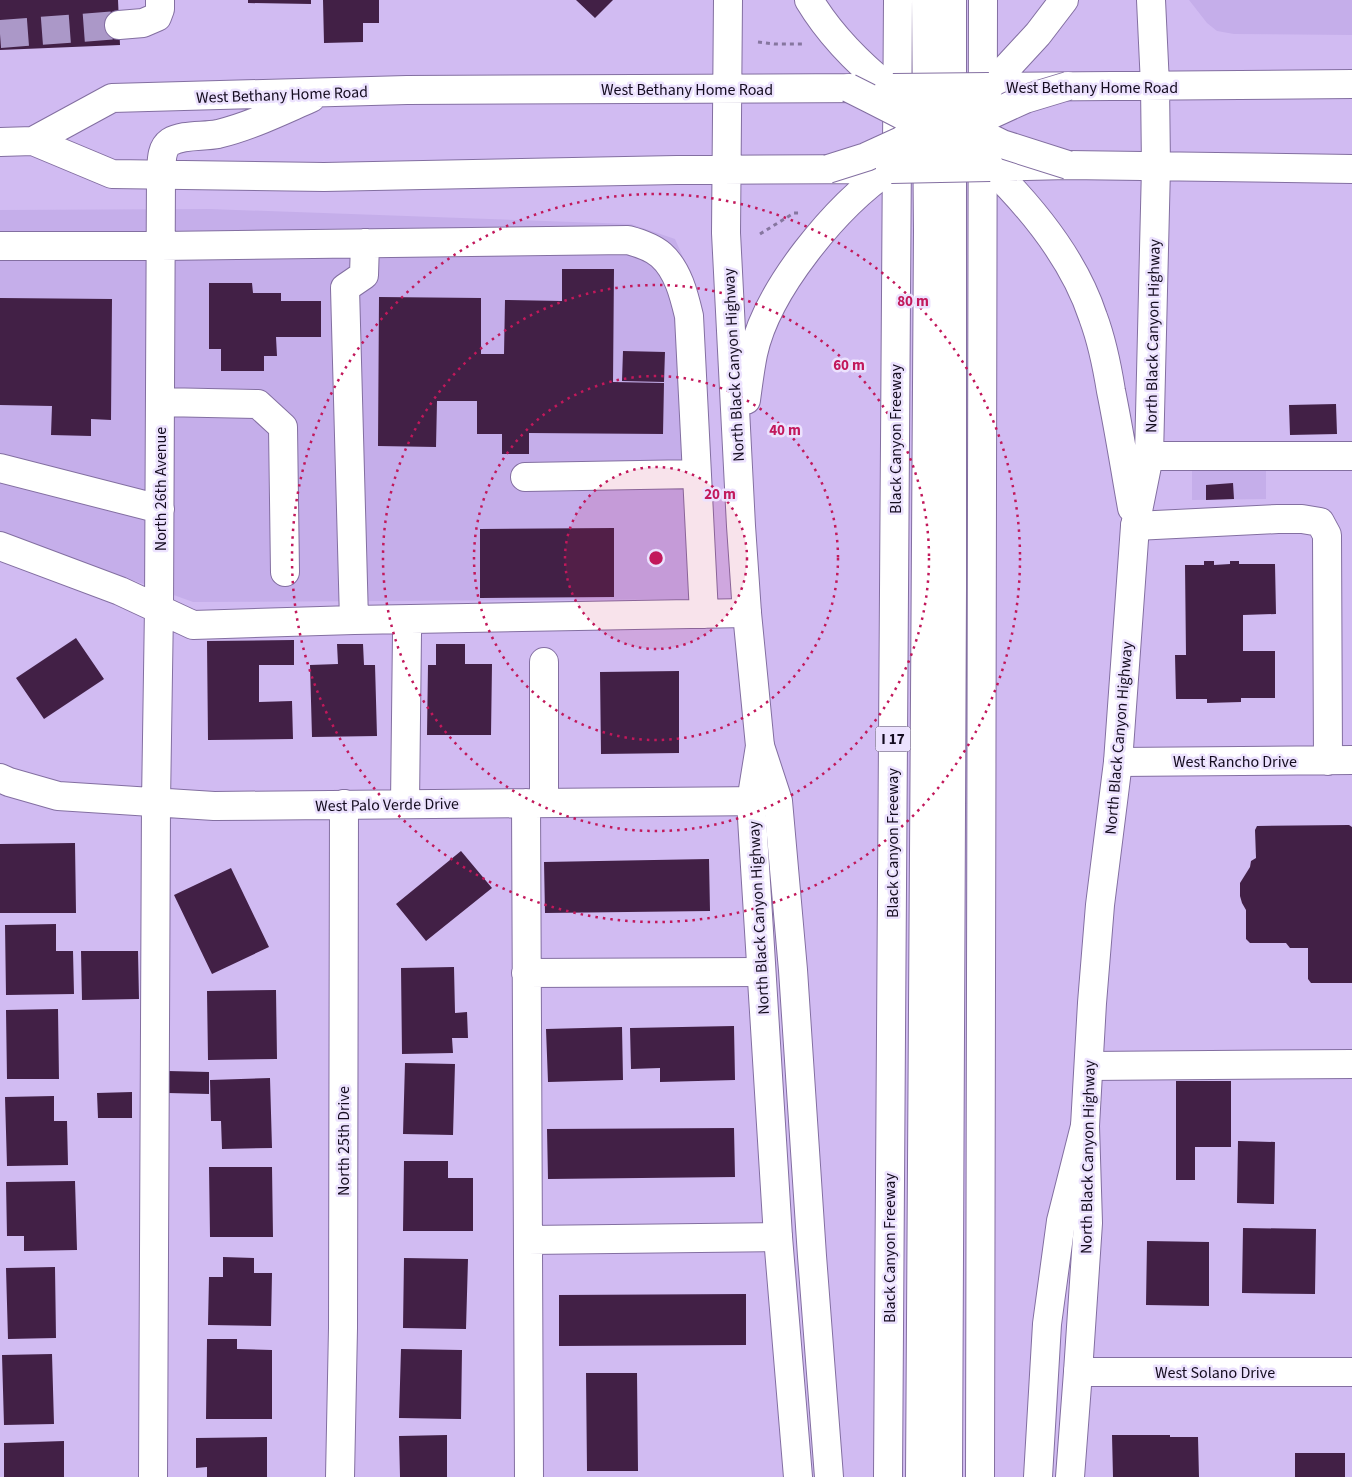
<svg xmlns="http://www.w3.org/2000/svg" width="1352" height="1477" viewBox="0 0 1352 1477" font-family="'Source Sans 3',sans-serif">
<rect width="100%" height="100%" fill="#d1bbf2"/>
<path fill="#c5aeea" d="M1189,0H1352V35L1234,34L1217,31L1207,23Z
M209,209L631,224L675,239L696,287L714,599L193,602L0,532V210Z
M1266,468V499L1192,500V470Z"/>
<path fill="#422046" d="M0,0H118L120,45L0,50Z
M248,0H311V4L248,3Z
M323,0H379V23H363V42L324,43Z
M576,0H613L595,18Z
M562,269H614L613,382L664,383L663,434L529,433V454H502V434H477V401H437L436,447L378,446L379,297L481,298V354H504L505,300L562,301Z
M209,283H252L253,293H281V301H321V337H276L277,356H264V371H221V349H209Z
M0,298L112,299L111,420L91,419V436L51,435L52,406L0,405Z
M623,351L665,352L664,382L622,381Z
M1336,404L1337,434L1290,435L1289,405Z
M1233,483L1234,499L1206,500V485Z
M614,528V597L480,598V529Z
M1204,561H1214V565L1230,564V561H1239V564H1275L1276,614L1243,615V651H1275V698H1241V702L1207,703V699H1176L1175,655H1186L1185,565H1204Z
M76,638L104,679L44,719L16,678Z
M294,640V665H259V702L292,701L293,739L208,740L207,641Z
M337,644H363L364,665H375L377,736L312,737L310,665L338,664Z
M436,644H465V664H492L491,735H427L428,665H436Z
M679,671V753L601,754L600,672Z
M1349,825L1352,827V983H1311L1308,979V948H1290L1286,943H1250L1246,939V910L1242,903L1240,896V883L1250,867L1251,861L1256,858L1255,830L1257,826Z
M75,843L76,913H0V844Z
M461,851L492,888L426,941L396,904Z
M709,859L710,911L545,913L544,862Z
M231,868L269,947L212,974L174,895Z
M56,924V951H73L74,994L6,995L5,925Z
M81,951H138L139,999L82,1000Z
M454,967L455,1013L467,1012L468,1038H452L453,1053L402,1054L401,968Z
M276,990L277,1059L208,1060L207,991Z
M58,1009L59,1079H7L6,1010Z
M734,1026L735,1080L660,1082V1068L631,1069L630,1028Z
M622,1027L623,1080L548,1082L546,1029Z
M405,1063L455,1064L453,1135L403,1134Z
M168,1071L209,1072V1094L168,1093Z
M270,1078L272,1148L222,1149L221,1121H211L210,1080Z
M1176,1081H1231V1147H1195V1180H1176Z
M132,1092V1118H98L97,1093Z
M54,1096V1121H67L68,1165L7,1166L5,1097Z
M734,1128L735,1177L548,1179L547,1129Z
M1238,1141L1275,1142L1274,1204L1237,1203Z
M404,1161H448V1178H473V1231H403Z
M209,1167H272L273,1237H210Z
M75,1181L77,1250L24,1251V1236H7L6,1182Z
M1243,1228L1316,1229L1315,1294L1242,1293Z
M1147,1241L1209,1242V1306L1146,1305Z
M223,1257L254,1258V1273H272L271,1326L208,1325L209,1277H223Z
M404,1258L468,1259L466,1329L403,1328Z
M55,1267L56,1338L8,1339L6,1268Z
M746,1294V1345L559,1346V1295Z
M207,1339H237V1349L272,1350V1419H206Z
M401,1349L462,1350L461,1419L399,1418Z
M52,1354L54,1424L4,1425L2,1355Z
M586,1373H637L638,1471H587Z
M447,1435V1477H400L399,1436Z
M1112,1435H1170V1437H1198L1199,1477H1113Z
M267,1437V1477H207V1467L196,1468V1438Z
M64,1441V1477H4V1443Z
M1295,1453H1345V1477H1295Z"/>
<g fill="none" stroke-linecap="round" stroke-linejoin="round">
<path stroke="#ab98c8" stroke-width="28" stroke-dasharray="28 14" stroke-linecap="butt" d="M0,34L119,25"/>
<defs>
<path id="minor" d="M119,25L143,23L157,17L160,9V0
M0,246H161L628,240C639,243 652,247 661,255C678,270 684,295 689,316L704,614
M160,402L258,404L283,427L285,572
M1149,456H1352
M0,468L160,509
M525,477L697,474
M1135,526L1278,519H1302L1320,522L1327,535L1328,761
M0,546L120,591L193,625L354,620L747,613
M354,620L345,288L364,275L365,243
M544,662V803
M1118,762L1352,760
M0,778L9,782L58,796L214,806L774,801
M526,803L529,1477
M405,804L407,633
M526,973L761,972
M1089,1066L1352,1064
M528,1240L778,1237
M1078,1372H1352
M153,1477L156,803L159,608L161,174
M340,1477L343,1328L344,804"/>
<path id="major" d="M728,0L726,233L741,526L747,613L760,746L751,802L778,1237L798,1477
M809,0C830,35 858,63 889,88
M989,87L1352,84
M989,87L1038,34L1064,0
M33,141L112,98L407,90L872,88
M0,142L33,141L112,174L324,177L677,170L890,169
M990,167C1033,209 1074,259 1093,317C1102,341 1107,366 1111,391C1119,430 1125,469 1132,508
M990,167L1068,165L1352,169
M161,174C162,164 160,149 170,142C183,134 203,137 218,134C251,126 281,111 311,98
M746,400C748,385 750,369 753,354C767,289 836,206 890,169
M1070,1477L1078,1372L1088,1223L1085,1126L1092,1003L1100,905L1118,762L1135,526L1149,456L1156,167L1155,85L1151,0"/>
<path id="highway" d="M760,746L778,801L793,970L812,1256L829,1477
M888,1477L898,0
M920,1477L928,231L926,0
M948,1477L952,589V0
M980,1477L983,0
M1038,1477L1047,1324L1061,1221L1085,1126"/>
</defs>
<use href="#minor" stroke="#836fa1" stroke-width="30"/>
<use href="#major" stroke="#836fa1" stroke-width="30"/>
<use href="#highway" stroke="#836fa1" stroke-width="30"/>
<path stroke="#86769f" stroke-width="3" stroke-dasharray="4 4" stroke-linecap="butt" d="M758,42L774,44H803
M760,234L794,213H801"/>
<use href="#minor" stroke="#fff" stroke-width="28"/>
<use href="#major" stroke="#fff" stroke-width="28"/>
<use href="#highway" stroke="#fff" stroke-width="28"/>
<defs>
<path id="major-bridge" d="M849,88C897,112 945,136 990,167
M889,88L1002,144L1068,165
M893,88L989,87
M828,169L866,157L901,141L989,87
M890,169L966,126L1025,99L1068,86
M891,169L990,167"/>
</defs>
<use href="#major-bridge" stroke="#836fa1" stroke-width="30" stroke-linecap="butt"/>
<use href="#major-bridge" stroke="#fff" stroke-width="28"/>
</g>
<circle cx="656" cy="558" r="91" fill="#c2185b" fill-opacity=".12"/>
<g fill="none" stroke="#c2185b" stroke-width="2.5" stroke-dasharray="2.5 5">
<circle cx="656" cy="558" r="91"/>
<circle cx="656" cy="558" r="182"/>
<circle cx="656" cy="558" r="273"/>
<circle cx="656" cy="558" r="364"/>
</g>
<g text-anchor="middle" stroke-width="5" stroke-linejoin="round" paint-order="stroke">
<rect fill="#ece2fe" stroke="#554c62" stroke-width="1" x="875.5" y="726.5" width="35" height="25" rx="4"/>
<g font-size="15" font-weight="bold" fill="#140c1f">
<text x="893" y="744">I 17</text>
</g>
<g font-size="16" fill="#140c1f" stroke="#ece2fe">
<text x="1092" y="93">West Bethany Home Road</text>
<text x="687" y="95">West Bethany Home Road</text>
<text transform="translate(282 94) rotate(-2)" y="6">West Bethany Home Road</text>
<text transform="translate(1152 336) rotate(-89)" y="6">North Black Canyon Highway</text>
<text transform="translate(733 365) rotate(-93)" y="6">North Black Canyon Highway</text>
<text transform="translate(895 439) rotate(-90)" y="6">Black Canyon Freeway</text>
<text transform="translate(160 489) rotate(-90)" y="6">North 26th Avenue</text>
<text transform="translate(1118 738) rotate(-85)" y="6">North Black Canyon Highway</text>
<text x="1235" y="767">West Rancho Drive</text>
<text transform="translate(387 804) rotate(-1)" y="6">West Palo Verde Drive</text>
<text transform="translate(892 843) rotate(-90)" y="6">Black Canyon Freeway</text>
<text transform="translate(758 918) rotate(-93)" y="6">North Black Canyon Highway</text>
<text transform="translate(343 1141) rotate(-90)" y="6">North 25th Drive</text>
<text transform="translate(1087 1157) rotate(-89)" y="6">North Black Canyon Highway</text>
<text transform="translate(889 1248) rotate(-90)" y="6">Black Canyon Freeway</text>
<text x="1215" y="1378">West Solano Drive</text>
</g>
</g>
<circle cx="656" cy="558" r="8" fill="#c2185b" stroke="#ece2fe" stroke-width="2.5"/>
<g font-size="15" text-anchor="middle" font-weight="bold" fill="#c2185b" stroke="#ece2fe" stroke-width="5" stroke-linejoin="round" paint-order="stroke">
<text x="913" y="306">80 m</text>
<text x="849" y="370">60 m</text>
<text x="785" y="435">40 m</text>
<text x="720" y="499">20 m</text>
</g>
</svg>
